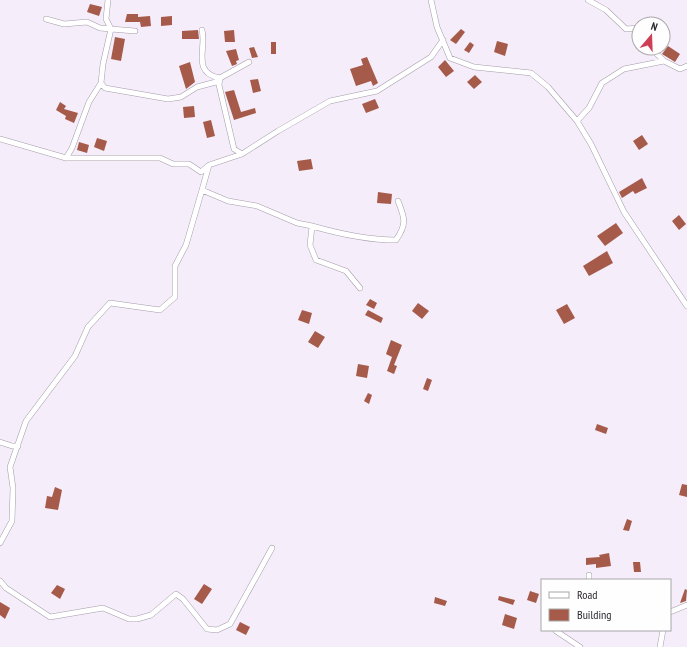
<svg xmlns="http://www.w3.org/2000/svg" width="687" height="647" viewBox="0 0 687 647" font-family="'PT Sans Narrow',sans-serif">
<rect width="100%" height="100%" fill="#f5edfa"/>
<path fill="#a65a49" d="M90,4L102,7L99,16L87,12Z
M127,14H138V17L150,16L151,26L141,27L140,22H125Z
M172,16V25L161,26V17Z
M461,29L465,32L456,44L450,40Z
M198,30L199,39H182V31Z
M234,30L235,42H225L224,31Z
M115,37L125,39L121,61L111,59Z
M497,41L508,44L505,56L494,52Z
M271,42H276V54H271Z
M470,42L474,45L469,53L464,50Z
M668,46L680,54L675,62L662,54Z
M254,47L258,57L252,58L249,48Z
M236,49L239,60L236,61L237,64L232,66L226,51Z
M367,57L378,83L373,86L371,81L356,86L350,69L363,65L361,59Z
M445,60L454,71L446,77L438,67Z
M190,62L195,82L186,89L179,66Z
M475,75L482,82L474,89L467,82Z
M258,79L261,91L253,93L250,80Z
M234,90L241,112L255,108L256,113L234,120L225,92Z
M375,99L379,108L366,113L362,104Z
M60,102L66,106L64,109L78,113L74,123L65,119L66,116L56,110Z
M194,106L195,117L184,118L183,107Z
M211,120L215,136L207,138L203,122Z
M642,135L648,144L639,150L633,141Z
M97,138L107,141L104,151L94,147Z
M79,142L89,145L87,153L77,150Z
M311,159L313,169L299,171L297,161Z
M642,178L647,188L635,194L633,191L622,198L619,192Z
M378,192L392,194L391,204L377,203Z
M679,215L686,224L679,230L672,221Z
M616,223L623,233L605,246L597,236Z
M607,251L613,263L589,276L583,266Z
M370,299L377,303L374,309L366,305Z
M418,303L429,311L422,319L412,311Z
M567,304L575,318L564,324L556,310Z
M302,310L312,313L309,324L298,320Z
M368,310L383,318L381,323L365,315Z
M315,331L325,337L318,348L308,342Z
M391,340L402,345L394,365L397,366L394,374L387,371L392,357L386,354Z
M358,364L369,366L367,378L356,376Z
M427,378L432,380L428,391L423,389Z
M368,393L372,395L369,404L364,401Z
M597,424L608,428L606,434L595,430Z
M682,484L687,485V497L679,495Z
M55,487L62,490L58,510L45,508L47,496L52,497Z
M627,519L632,521L629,531L623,530Z
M609,553L611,566L596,568V564L586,565V558L600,557L599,555Z
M633,562H640L641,572H634Z
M204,584L212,589L202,604L194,599Z
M57,585L65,589L60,599L51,593Z
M685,589L687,590L686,601L680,603Z
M530,591L539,594L536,603L527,600Z
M499,596L515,600L513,605L498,600Z
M435,597L447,601L445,606L434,603Z
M0,602L10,608L5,619L0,615Z
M505,614L517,618L514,629L502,625Z
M240,622L250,627L246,635L236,630Z"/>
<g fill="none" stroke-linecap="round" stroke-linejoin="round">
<defs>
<path id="street" d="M431,0L437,27L450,58L474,67L531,73L548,87L577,121L591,144L624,212L687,306
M588,0L606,10L626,29L639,28
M46,19L64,24L87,22L100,28L111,29L106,19L108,0
M651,48L664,61L680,69L687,66
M101,83L105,88L168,99L181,97L197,87L216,82L220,78C191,73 207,47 202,30
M577,121L589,108L602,83L624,69L664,61
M0,139L66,158H160L173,164H189L201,172L208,166
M242,154L234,149L219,85L220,78L249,62
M66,158L72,148L89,102L101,83L103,64L111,29L135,31
M312,226C340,234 368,240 396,240C407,224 405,218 398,201
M360,288L346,271L316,260L310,245L312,226L297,223L257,206L228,201L202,190L209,165L242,154L278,131L330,101L377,91L431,57L443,40
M0,442L12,446H18
M0,543L12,521L13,488L10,467L26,421L75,356L88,327L110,303L160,310L175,297V266L186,245L202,190
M589,575V580
M0,581L6,588L50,617L103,608L129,619H137L151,615L176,594L183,599L207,629L217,630L230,624L272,548
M670,612L687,605
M556,631L580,647
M660,647L663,630"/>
</defs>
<use href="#street" stroke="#a49da9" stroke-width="6"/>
<use href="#street" stroke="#fff" stroke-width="5"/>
</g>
<rect x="541" y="579" width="130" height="52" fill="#fefefe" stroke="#aaa8aa"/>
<rect x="549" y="592" width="20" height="6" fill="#ffffff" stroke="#aaa8aa"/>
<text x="577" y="599" font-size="12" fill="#2b282d">Road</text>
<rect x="549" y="609" width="20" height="12" fill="#a65a49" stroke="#aaa8aa"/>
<text x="577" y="619" font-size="12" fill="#2b282d">Building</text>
<g transform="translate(651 36) rotate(19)"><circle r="19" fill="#fefefe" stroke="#aaa8aa"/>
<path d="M0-3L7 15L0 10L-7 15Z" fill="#ce3e55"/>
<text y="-6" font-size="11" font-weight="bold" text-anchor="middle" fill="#2b282d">N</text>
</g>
</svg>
